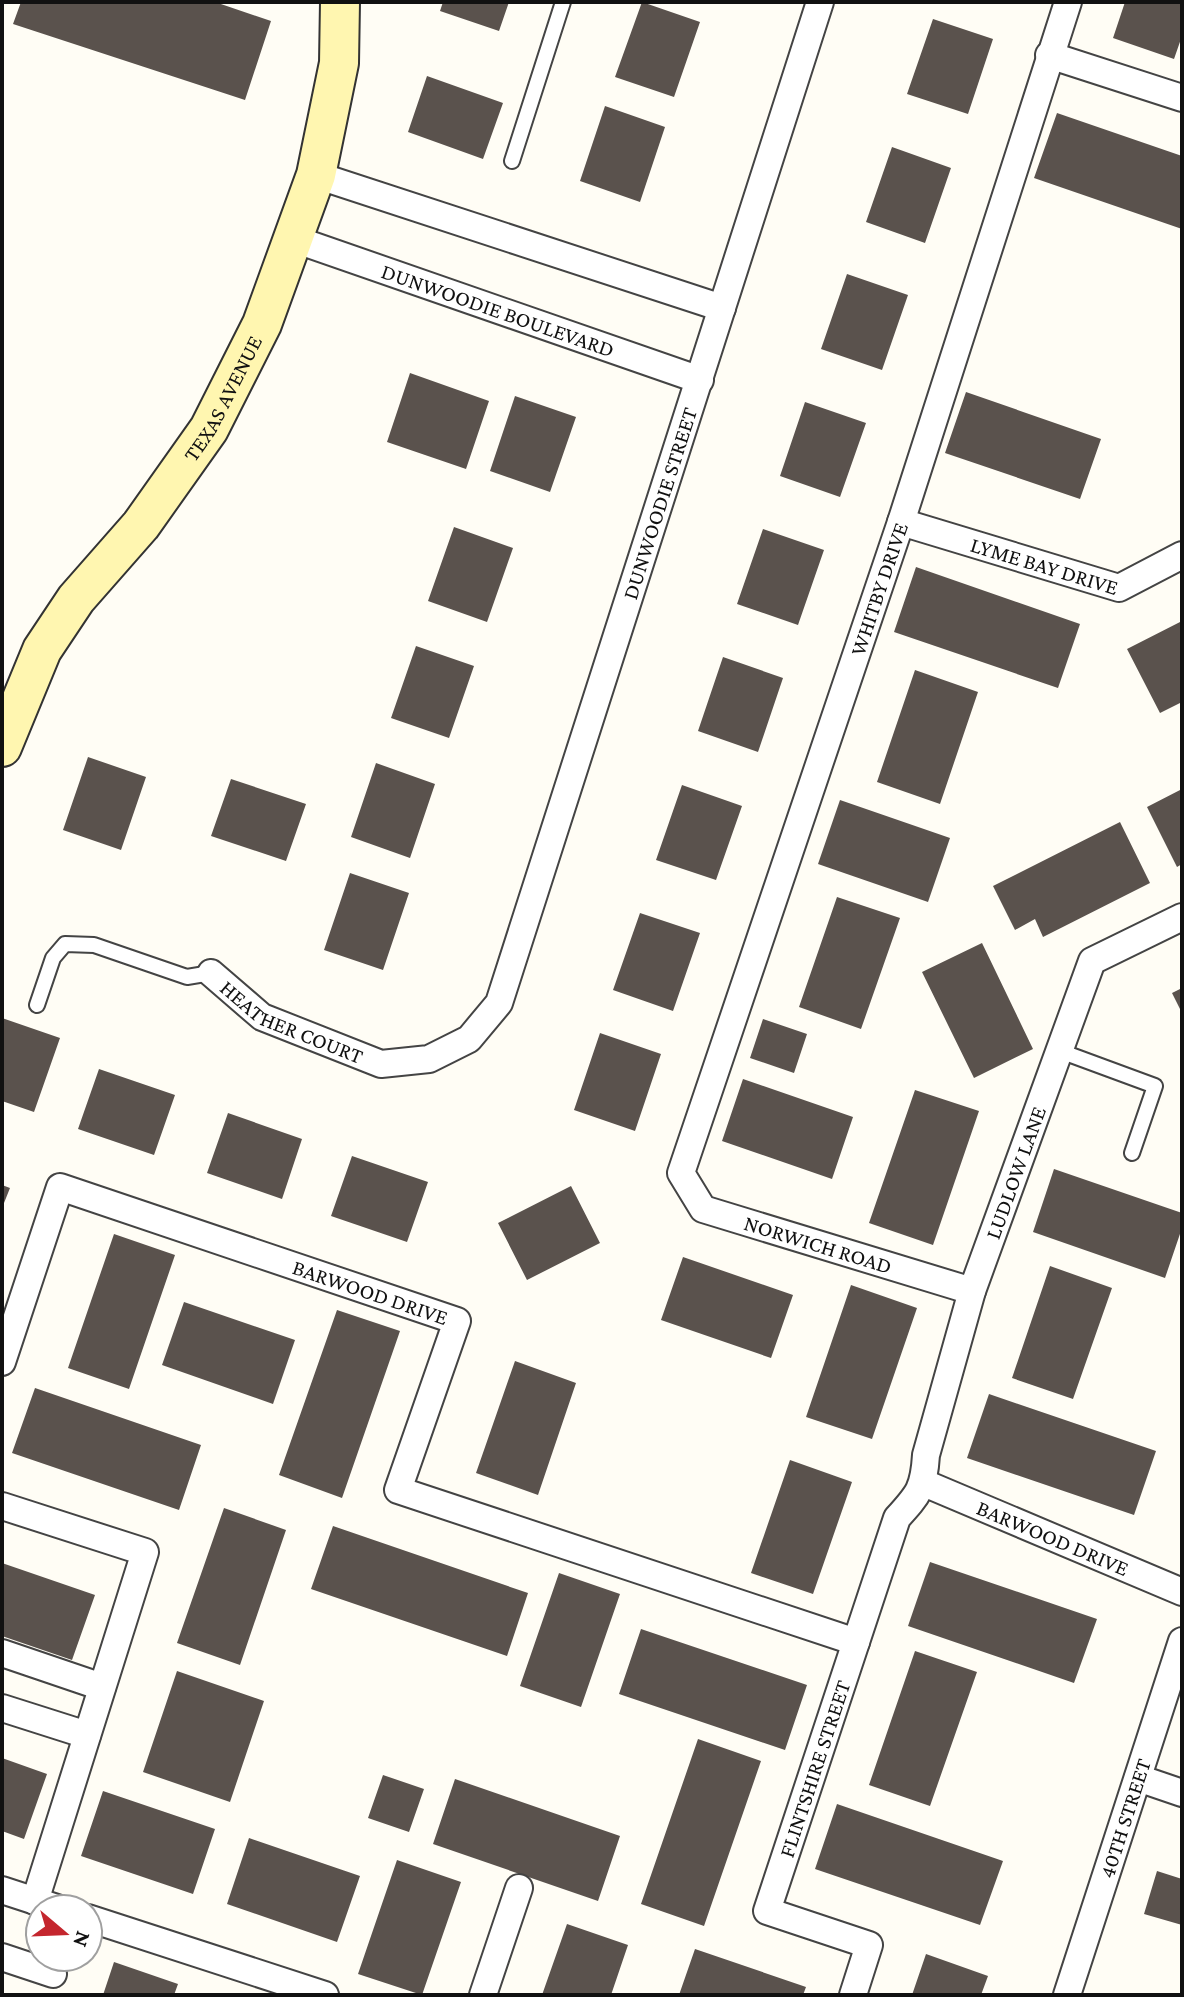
<svg xmlns="http://www.w3.org/2000/svg" width="1184" height="1997" viewBox="0 0 1184 1997" font-family="'Crimson Pro',serif">
<rect width="100%" height="100%" fill="#fffdf5"/>
<path fill="#5a524d" d="M21,2H215L271,21L245,100L13,24Z
M443,2H509L499,31L440,11Z
M642,2L700,22L674,97L615,77Z
M1125,2H1182V36L1174,59L1113,38Z
M933,19L993,39L968,114L907,94Z
M427,76L503,103L483,159L408,132Z
M605,106L665,127L640,202L580,181Z
M1057,113L1182,156V229L1034,178Z
M892,147L951,168L925,243L866,222Z
M847,274L908,295L882,370L821,349Z
M410,373L489,401L466,469L387,442Z
M966,392L1101,439L1080,499L945,453Z
M515,396L576,417L550,492L490,471Z
M805,402L866,423L840,497L780,476Z
M454,527L513,548L487,622L428,601Z
M763,529L824,550L798,625L737,604Z
M916,567L1080,624L1058,688L894,632Z
M1182,621V702L1160,713L1127,649Z
M416,646L474,666L449,738L391,718Z
M723,657L783,678L758,752L698,731Z
M915,670L978,692L940,804L877,782Z
M88,757L146,777L121,850L63,830Z
M376,763L435,784L410,858L351,837Z
M231,779L306,804L286,861L211,836Z
M682,785L742,806L716,880L656,860Z
M1182,789V864L1177,867L1147,807Z
M840,800L950,838L928,902L818,864Z
M1120,822L1150,883L1043,937L1035,919L1015,930L993,886Z
M350,873L409,893L383,970L324,950Z
M837,897L900,918L861,1029L799,1007Z
M640,913L700,933L673,1011L613,990Z
M982,943L1033,1049L974,1078L922,972Z
M1182,988V1013L1172,993Z
M2,1018L60,1038L34,1112L2,1101Z
M763,1019L807,1034L794,1073L750,1058Z
M600,1033L661,1054L635,1131L574,1110Z
M99,1069L175,1095L154,1155L78,1129Z
M743,1079L853,1117L832,1179L722,1141Z
M915,1090L979,1111L933,1245L869,1223Z
M228,1113L302,1139L282,1199L207,1173Z
M352,1156L428,1182L407,1242L331,1216Z
M1054,1169L1182,1213V1228L1165,1278L1033,1232Z
M2,1185L10,1188L2,1208Z
M571,1186L600,1243L527,1280L498,1223Z
M114,1234L175,1255L129,1389L68,1368Z
M683,1257L793,1295L771,1358L661,1320Z
M1050,1266L1112,1288L1073,1399L1012,1378Z
M851,1285L917,1308L872,1439L806,1417Z
M184,1302L295,1340L273,1404L162,1365Z
M337,1310L400,1331L342,1498L279,1475Z
M515,1361L576,1383L538,1495L476,1473Z
M35,1388L201,1445L179,1510L12,1453Z
M989,1394L1156,1451L1134,1515L967,1458Z
M790,1460L852,1482L813,1594L751,1573Z
M224,1508L286,1530L240,1665L177,1643Z
M333,1526L528,1593L507,1656L311,1589Z
M930,1562L1097,1619L1074,1683L908,1626Z
M2,1563L95,1595L72,1660L2,1636Z
M559,1573L620,1594L581,1707L520,1686Z
M641,1629L807,1685L785,1750L619,1694Z
M915,1651L977,1672L930,1806L869,1785Z
M177,1671L264,1701L230,1802L143,1772Z
M698,1739L761,1761L704,1926L641,1904Z
M2,1758L47,1774L24,1839L2,1831Z
M383,1775L424,1789L409,1832L368,1818Z
M455,1779L620,1836L598,1901L433,1844Z
M103,1791L215,1829L193,1894L81,1856Z
M837,1804L1003,1861L980,1925L815,1869Z
M249,1838L360,1876L337,1942L227,1904Z
M397,1860L461,1882L422,1995L358,1974Z
M1157,1871L1182,1879V1925L1144,1914Z
M567,1924L628,1945L611,1995H542Z
M695,1949L806,1987L803,1995H679Z
M926,1954L988,1976L981,1995H912Z
M114,1962L178,1984L174,1995H103Z"/>
<g fill="none" stroke-linecap="round" stroke-linejoin="round">
<defs>
<path id="lane" d="M512,161L563,2
M37,1005L53,958L65,944L94,945L187,977L211,973
M1060,1051L1155,1086L1132,1153"/>
<g id="street">
<path d="M1049,55L1182,98"/>
<path d="M316,175L722,308"/>
<path id="s1" d="M294,239L700,380"/>
<path id="s2" d="M901,522L1119,588L1182,555"/>
<path id="s3" d="M211,973L262,1017L381,1064L429,1059L469,1039L499,1003L820,2"/>
<path id="s4" d="M972,1291L703,1209L681,1173L901,522L1068,2"/>
<path id="s5" d="M2,1362L60,1187L457,1321L398,1490L856,1642"/>
<path id="s6" d="M924,1483L1182,1592"/>
<path d="M2,1506L145,1552L35,1901"/>
<path d="M2,1653L102,1687"/>
<path d="M2,1708L87,1735"/>
<path d="M1138,1778L1182,1793"/>
<path d="M2,1890L60,1909"/>
<path d="M88,1918L325,1995"/>
<path d="M2,1957L53,1974"/>
<path d="M483,1995L519,1888"/>
<path id="s7" d="M853,1995L869,1945L767,1911L897,1518C919,1494 924,1488 926,1455L972,1291L1092,961L1182,917"/>
<path id="s8" d="M1067,1995L1182,1641"/>
</g>
<g id="secondary">
<path id="s9" d="M2,747L42,650L76,599L141,525L209,429L262,324L316,175L339,63L340,2"/>
</g>
</defs>
<use href="#lane" stroke="#444" stroke-width="18"/>
<use href="#street" stroke="#444" stroke-width="30"/>
<use href="#secondary" stroke="#333" stroke-width="42"/>
<use href="#lane" stroke="#fff" stroke-width="14"/>
<use href="#street" stroke="#fff" stroke-width="26"/>
<use href="#secondary" stroke="#fff6b0" stroke-width="38"/>
</g>
<g text-anchor="middle" stroke-width="8" stroke-linejoin="round" paint-order="stroke">
<g font-size="22" fill="#111" stroke="#fff">
<text dy="8" stroke="none"><textPath href="#s1" startOffset="216">DUNWOODIE BOULEVARD</textPath></text>
<text dy="8" stroke="none"><textPath href="#s9" startOffset="416">TEXAS AVENUE</textPath></text>
<text dy="8" stroke="none"><textPath href="#s3" startOffset="860">DUNWOODIE STREET</textPath></text>
<text dy="8" stroke="none"><textPath href="#s2" startOffset="150">LYME BAY DRIVE</textPath></text>
<text dy="8" stroke="none"><textPath href="#s4" startOffset="940">WHITBY DRIVE</textPath></text>
<text dy="8" stroke="none"><textPath href="#s3" startOffset="96">HEATHER COURT</textPath></text>
<text dy="8" stroke="none"><textPath href="#s7" startOffset="942">LUDLOW LANE</textPath></text>
<text transform="translate(818 1244) rotate(17)" y="8">NORWICH ROAD</text>
<text dy="8" stroke="none"><textPath href="#s5" startOffset="512">BARWOOD DRIVE</textPath></text>
<text dy="8" stroke="none"><textPath href="#s6" startOffset="140">BARWOOD DRIVE</textPath></text>
<text dy="8" stroke="none"><textPath href="#s7" startOffset="310">FLINTSHIRE STREET</textPath></text>
<text dy="8" stroke="none"><textPath href="#s8" startOffset="186">40TH STREET</textPath></text>
</g>
</g>
<rect width="1184" height="1997" fill="none" stroke="#111111" stroke-width="8"/>
<g transform="translate(64 1933) rotate(109)"><circle r="38" fill="#ffffff" stroke="#a0a0a0" stroke-width="2"/>
<path d="M0-6L14 30L0 20L-14 30Z" fill="#c4262e"/>
<text y="-12" font-size="22" font-weight="bold" text-anchor="middle" fill="#111111">N</text>
</g>
</svg>
